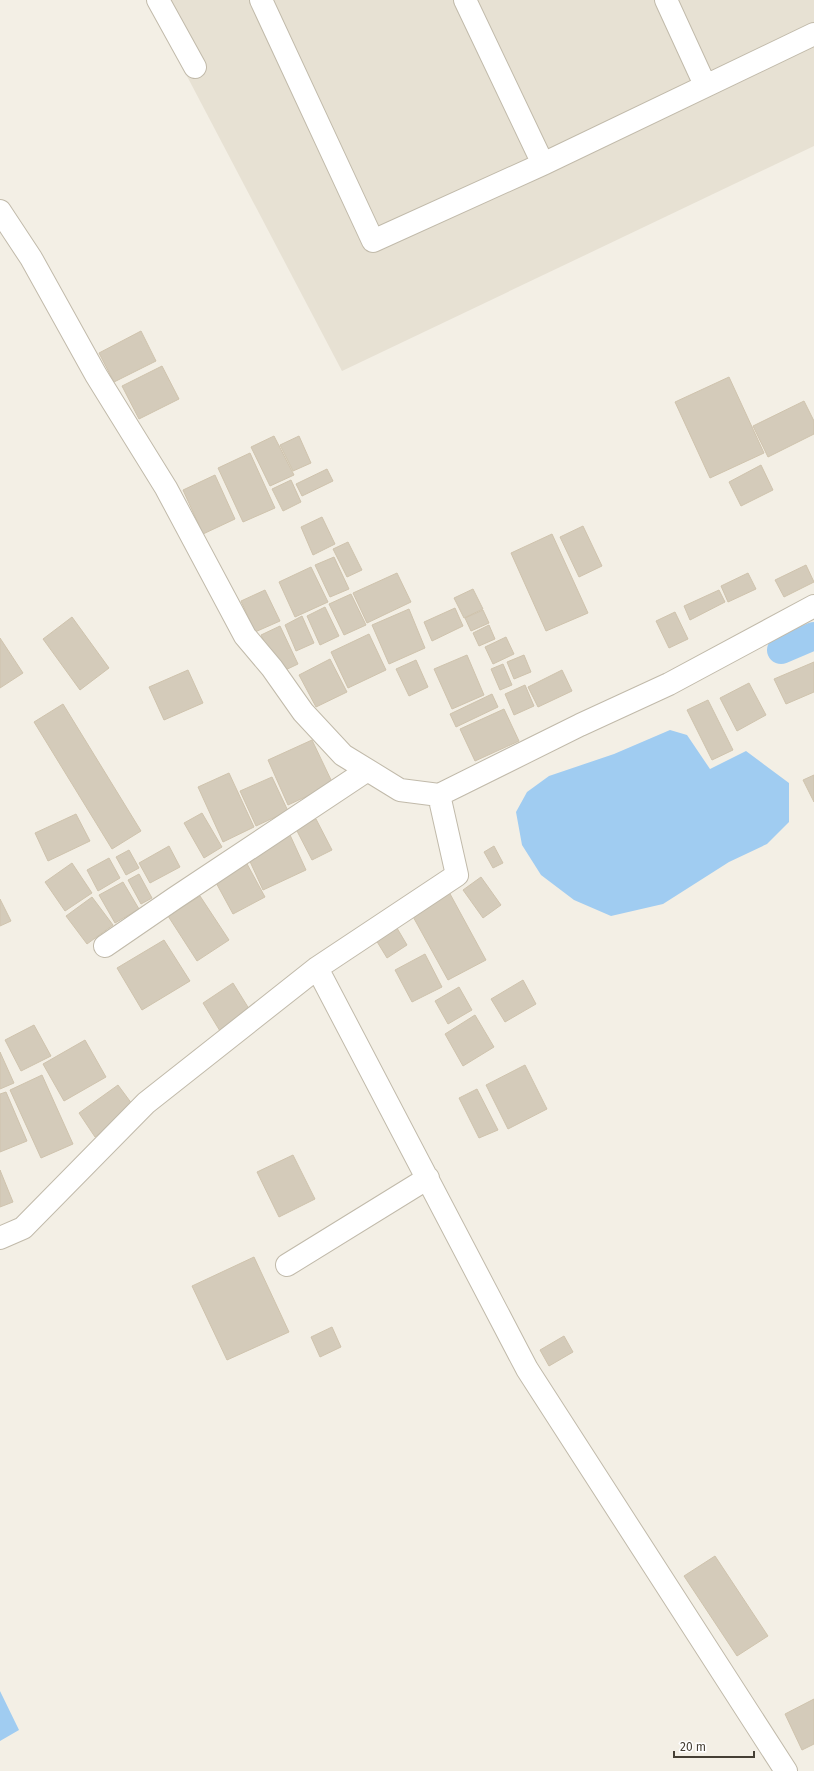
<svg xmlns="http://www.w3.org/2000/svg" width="814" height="1771" viewBox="0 0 814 1771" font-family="'Fira Sans',sans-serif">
<rect width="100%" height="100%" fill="#f3efe5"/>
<path fill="#e7e1d3" d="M147,0H814V146L342,371Z"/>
<path fill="#a0ccf1" d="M670,730L687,735L710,769L746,751L789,783V822L767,844L729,862L663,904L611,916L574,900L541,875L522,845L516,812L527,792L549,776L614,754Z
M0,1691L19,1730L0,1741Z"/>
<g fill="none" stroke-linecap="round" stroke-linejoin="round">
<path stroke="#a0ccf1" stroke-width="28" d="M781,650L814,636"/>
</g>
<path fill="#d4cbba" stroke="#cfc3ad" d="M141,331L156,361L114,382L99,353Z
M162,366L179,399L139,419L122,386Z
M729,377L764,453L710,478L675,402Z
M804,401L814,421V434L768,457L753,426Z
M274,436L294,475L270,486L251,447Z
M299,436L311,463L293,471L280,445Z
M250,453L275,508L243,522L218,468Z
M761,465L773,490L741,506L729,482Z
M327,469L333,481L302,496L296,484Z
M215,475L235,519L203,534L183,490Z
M291,480L301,502L283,511L272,489Z
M322,517L335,544L313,555L301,527Z
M583,526L602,566L579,577L560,537Z
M552,534L588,613L546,631L511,553Z
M348,542L362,570L347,577L333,549Z
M334,557L349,589L330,597L315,565Z
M806,565L814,582L784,597L775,580Z
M311,567L328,602L295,617L279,582Z
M397,573L411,602L367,623L353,593Z
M748,573L756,589L728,602L721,586Z
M473,589L483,609L464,618L454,598Z
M265,590L280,621L255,632L241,601Z
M719,590L725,602L690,620L684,606Z
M351,594L366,625L344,635L329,604Z
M325,607L339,636L320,645L307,616Z
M455,608L463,626L432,641L424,622Z
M409,609L425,648L389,664L372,625Z
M483,610L489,623L471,631L465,618Z
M675,612L688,639L669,648L656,621Z
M302,616L314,643L296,651L285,625Z
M72,617L109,668L80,690L43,639Z
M489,625L495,639L479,646L473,633Z
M280,626L298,664L279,673L261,635Z
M369,634L386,670L348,688L331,652Z
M506,637L514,654L493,664L485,647Z
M0,638L23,673L0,688Z
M467,655L484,695L452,709L434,669Z
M524,655L531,672L514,679L507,662Z
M330,659L347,692L316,707L299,675Z
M416,660L428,687L409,696L396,669Z
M814,662V692L786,704L774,679Z
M503,664L512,685L500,690L491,669Z
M188,670L203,703L164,720L149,687Z
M562,670L572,691L538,707L528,687Z
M749,683L766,715L737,731L720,698Z
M525,685L534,706L514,715L505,694Z
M492,694L498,707L456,727L450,714Z
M708,700L733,750L712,760L687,710Z
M63,704L141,831L112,849L34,722Z
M504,709L519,741L475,761L460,729Z
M312,740L333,784L288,805L268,760Z
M229,773L254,827L223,842L198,787Z
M814,775V802L803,780Z
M272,777L288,811L256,826L240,791Z
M202,813L222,847L204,858L184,823Z
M76,814L90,841L48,861L35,833Z
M316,819L332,850L312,860L296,829Z
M290,835L306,870L263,890L247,855Z
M169,846L180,867L150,883L139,863Z
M494,846L503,863L493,868L484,852Z
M129,850L139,868L126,875L116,857Z
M109,858L120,878L98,891L87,870Z
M246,862L265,897L233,914L214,879Z
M72,863L92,893L65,911L45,882Z
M139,874L152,898L141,904L128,880Z
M481,877L501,905L483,918L463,890Z
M123,882L139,909L115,923L99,895Z
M449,892L486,960L448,980L411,913Z
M200,896L229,940L197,961L168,916Z
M92,897L113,925L87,944L66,916Z
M0,899L11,921L0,926Z
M394,923L407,945L387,958L373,935Z
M164,940L190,981L142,1010L117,968Z
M425,954L442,987L412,1002L395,970Z
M523,980L536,1004L505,1022L491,999Z
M233,983L251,1012L220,1031L203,1003Z
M459,987L472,1010L448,1024L435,1001Z
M475,1015L494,1047L463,1066L445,1034Z
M34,1025L51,1056L21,1071L5,1040Z
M85,1040L106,1077L64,1101L43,1064Z
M0,1052L14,1083L0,1089Z
M525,1065L547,1109L508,1129L486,1085Z
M42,1075L73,1144L41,1158L10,1090Z
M118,1085L135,1108L95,1137L79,1113Z
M477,1089L498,1130L479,1138L459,1098Z
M6,1092L27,1141L0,1152V1094Z
M293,1155L315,1199L279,1217L257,1172Z
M0,1170L13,1202L0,1207Z
M254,1257L289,1332L227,1360L192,1286Z
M332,1327L341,1347L320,1357L311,1337Z
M564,1336L573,1352L549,1366L540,1350Z
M715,1556L768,1636L737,1656L684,1576Z
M814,1699V1744L802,1750L785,1714Z"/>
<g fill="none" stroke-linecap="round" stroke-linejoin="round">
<defs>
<path id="minor" d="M158,0L195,67
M261,0L373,241L543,164L814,34
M465,0L543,164
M666,0L705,85
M0,211L31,258L96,375L166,488L245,636L272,668L303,712L343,755L400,790L439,795
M105,946L175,898L366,771
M317,968L527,1369L786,1771
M0,1238L23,1228L146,1103L317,968L457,875L439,795L580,725L669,684L814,606
M287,1265L428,1178"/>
</defs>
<use href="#minor" stroke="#c1baaa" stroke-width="24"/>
<use href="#minor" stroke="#fff" stroke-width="22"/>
</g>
<path d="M674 1751v6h80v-6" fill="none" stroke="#453f34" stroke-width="2"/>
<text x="680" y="1751" font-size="12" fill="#453f34" stroke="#ffffff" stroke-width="3" paint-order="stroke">20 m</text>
</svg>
